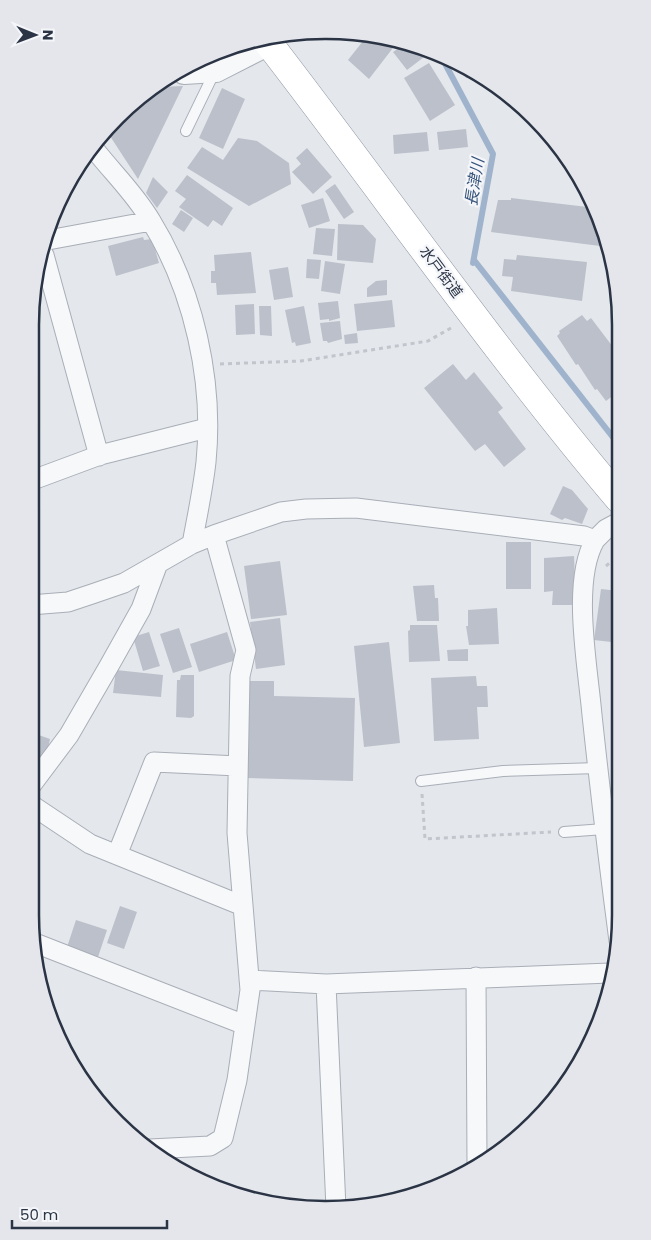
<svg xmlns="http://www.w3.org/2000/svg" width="651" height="1240" viewBox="0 0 651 1240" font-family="Poppins,'Noto Sans JP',sans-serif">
<rect width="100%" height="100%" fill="#e4e7ec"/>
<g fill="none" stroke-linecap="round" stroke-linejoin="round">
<path stroke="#9fb4cc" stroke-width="6" d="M441,56L493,154L473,263
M474,260L619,445"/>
</g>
<path fill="#bbc0ca" d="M367,36L396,44L369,79L348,60Z
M402,46L420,51L424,57L407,70L393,52Z
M429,63L455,105L430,121L404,78Z
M461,64L464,65L477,74L466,78Z
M183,86L138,179L108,133L131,103L159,87Z
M222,88L245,99L223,149L199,138Z
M466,129L468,147L439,150L437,132Z
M427,132L429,151L394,154L393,135Z
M238,138L257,141L289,163L291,184L249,206L187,168L202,147L223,160Z
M307,148L332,177L313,194L292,172L301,164L296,158Z
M187,175L233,208L222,226L213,220L208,227L179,207L186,199L175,191Z
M153,177L168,192L157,208L146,193Z
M335,184L354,212L344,219L325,191Z
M323,198L330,221L309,228L301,205Z
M511,198L596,208L608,247L491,232L498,200H511Z
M181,210L193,218L184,232L172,224Z
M338,224L363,225L376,239L373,263L337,260Z
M316,228L335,229L332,256L313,254Z
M143,237L144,240L152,239L159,263L116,276L108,246Z
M251,252L256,293L217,295L216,283H211V271H215L214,255Z
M517,255L587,262L582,301L511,291L513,277L502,276L504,259L516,260Z
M307,259L321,260L319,279L306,278Z
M325,261L345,264L340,294L321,291Z
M288,267L293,297L274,300L269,270Z
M387,280V295L367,297V288L376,281Z
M392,300L395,327L357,331L354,304Z
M338,301L340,318L329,321V319L320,320L318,303Z
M254,304L255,334L236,335L235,305Z
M259,306H271L272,336L260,335Z
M304,306L311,343L296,346L295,342L292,343L285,310Z
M582,315L587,321L591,318L613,347L619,343V391L606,401L597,389L595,390L578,364L576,365L557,336L560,333L559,331Z
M340,321L342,339L328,343L327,341H323L320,323Z
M357,333L358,343L345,344L344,335Z
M453,364L466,380L474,372L503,408L498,412L526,449L504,467L485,444L475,451L424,388Z
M563,486L572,490L588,509L582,524L565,518L562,520L550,514Z
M506,542H531V589H506Z
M574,556L576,605H552L553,591L544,592V558Z
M280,561L287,615L251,619L244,566Z
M434,585L435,598H438L439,621H417L413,586Z
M601,589L619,591L620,643L594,640Z
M497,608L499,644L469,645L466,626H468V610Z
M280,618L285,665L256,669L250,622Z
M410,625H437L440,661L409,662L408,631L410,630Z
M179,628L192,667L173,673L160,634Z
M149,632L160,666L143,671L133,637Z
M227,632L236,660L199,672L190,644Z
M389,642L400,743L364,747L354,646Z
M468,649V661H448L447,650Z
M617,658H620V704H614Z
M116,670L163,675L161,697L113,693Z
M181,675H194V716L191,718L176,717L177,680H180Z
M476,676L477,686H487L488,707H477L479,739L434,741L431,678Z
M249,681H274V696L355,698L353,781L247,778Z
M30,732L50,739L47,753L30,765Z
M120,906L137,912L124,949L107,943Z
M76,920L107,930L98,957L67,947Z"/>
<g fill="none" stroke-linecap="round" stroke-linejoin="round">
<defs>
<path id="service" d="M186,131L215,71
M421,781L503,771L598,768
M564,832L604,829"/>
<path id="minor" d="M95,150C114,174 136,195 151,221C194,291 214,381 206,462C203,489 197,517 192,544
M48,240L151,221
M44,255L99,456
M30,481L100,455L207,428
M595,540C571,582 588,667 592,715C600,790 609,865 619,941
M30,605L68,602L92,594L124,583L192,544L214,535L281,512L306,509L356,508L584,536L595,540L606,529L619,522
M30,787L69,735L109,666L141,609L157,566
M30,804L90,844L243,906
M117,855L154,762L238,766
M35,943L245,1025
M476,977L477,1163
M249,980L326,984L610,973
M326,984L336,1208
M150,1149L210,1146L223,1138L237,1080L250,990L237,833L240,676L246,650L214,535"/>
<path id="tertiary" d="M184,72L216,70L269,43"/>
<path id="trunk" d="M267,41C385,194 495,352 619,499"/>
</defs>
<use href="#service" stroke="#a9aeb7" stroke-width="12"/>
<use href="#minor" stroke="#a9aeb7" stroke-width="21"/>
<use href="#tertiary" stroke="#a9aeb7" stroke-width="26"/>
<use href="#trunk" stroke="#8b94a3" stroke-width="29"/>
<path stroke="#c2c5cb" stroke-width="3" stroke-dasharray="4 4" stroke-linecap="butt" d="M220,364L301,361L428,341L451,328
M606,566L619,555
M422,794L425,839L551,832"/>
<use href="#service" stroke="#f7f8fa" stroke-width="10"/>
<use href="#minor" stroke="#f7f8fa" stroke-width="19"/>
<use href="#tertiary" stroke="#f7f8fa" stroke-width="24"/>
<use href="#trunk" stroke="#fff" stroke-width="28"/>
</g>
<g text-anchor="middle" stroke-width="4.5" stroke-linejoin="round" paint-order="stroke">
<g font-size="15" fill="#2b3445" stroke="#f4f6f9">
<text transform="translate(441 272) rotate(53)" y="5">水戸街道</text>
</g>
<g font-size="16" font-style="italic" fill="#34527a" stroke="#f4f6f9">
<text transform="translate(474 182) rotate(-81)" y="6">長津川</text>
</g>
</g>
<path d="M0 0H651V1240H0ZM325 39H326A286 286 0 0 1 612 325V915A286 286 0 0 1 326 1201H325A286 286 0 0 1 39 915V325A286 286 0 0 1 325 39Z" fill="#e4e6eb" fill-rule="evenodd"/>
<path fill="none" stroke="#2b3445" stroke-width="2.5" d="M325 39H326A286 286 0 0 1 612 325V915A286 286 0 0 1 326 1201H325A286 286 0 0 1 39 915V325A286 286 0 0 1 325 39Z"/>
<g transform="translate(35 35) rotate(91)" stroke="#f4f6f9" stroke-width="4" paint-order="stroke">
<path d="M0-4L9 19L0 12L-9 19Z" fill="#2b3445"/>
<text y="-8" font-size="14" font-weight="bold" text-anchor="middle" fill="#2b3445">N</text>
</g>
<path d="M12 1220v8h155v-8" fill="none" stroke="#2b3445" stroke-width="2.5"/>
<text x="20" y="1220" font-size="15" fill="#2b3445" stroke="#f4f6f9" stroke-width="4" paint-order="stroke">50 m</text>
</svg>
